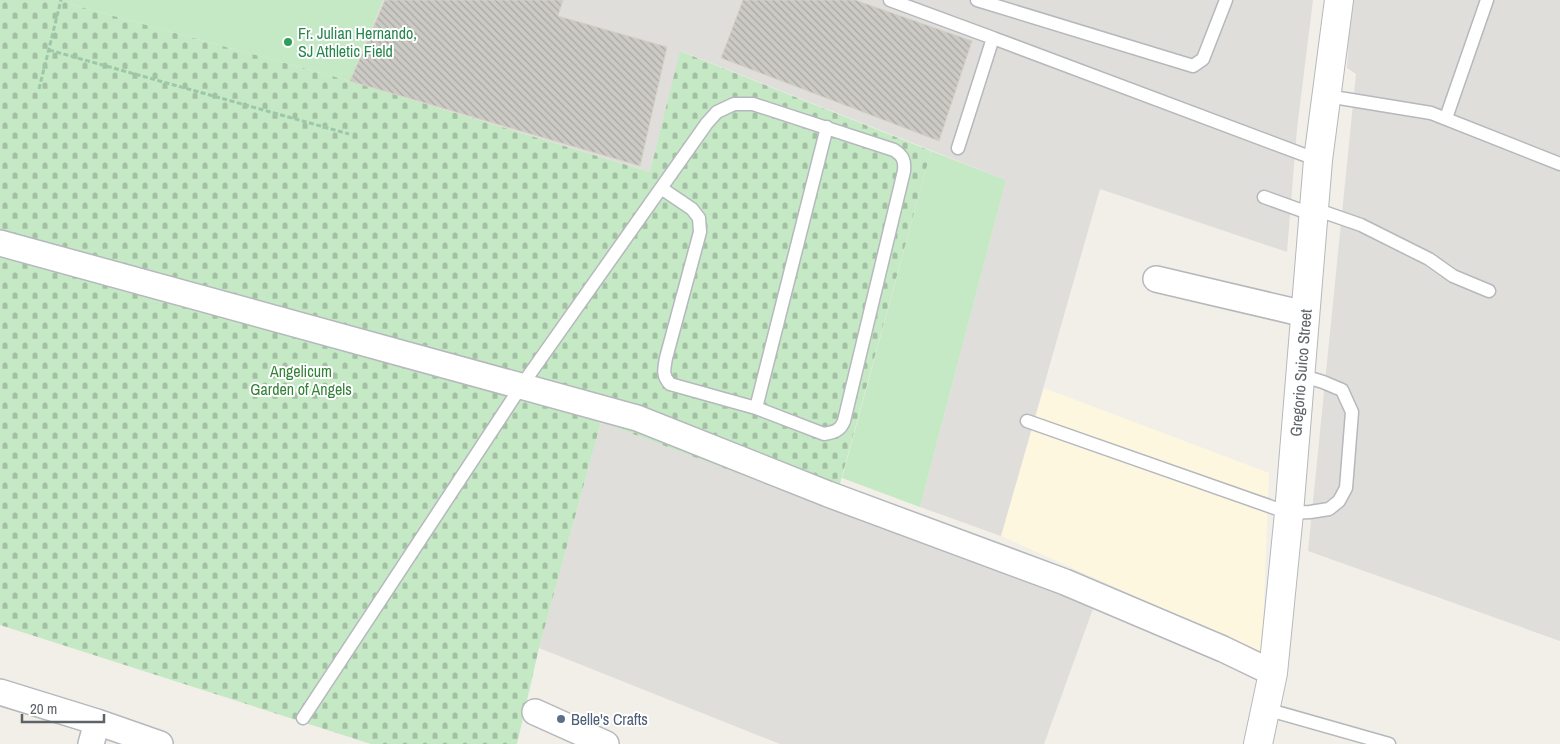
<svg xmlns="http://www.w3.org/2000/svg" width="1560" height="744" viewBox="0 0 1560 744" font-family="'Archivo Narrow',sans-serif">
<defs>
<pattern id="cemetery-stones" width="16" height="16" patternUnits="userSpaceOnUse" patternTransform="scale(1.25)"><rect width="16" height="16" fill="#c5e8c5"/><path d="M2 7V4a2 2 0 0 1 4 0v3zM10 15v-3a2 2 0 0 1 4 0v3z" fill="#a3c0a4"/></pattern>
<pattern id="building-back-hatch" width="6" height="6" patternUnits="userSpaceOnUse" patternTransform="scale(1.25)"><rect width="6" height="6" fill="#cccac5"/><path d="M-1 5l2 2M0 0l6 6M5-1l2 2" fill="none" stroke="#a9a8a4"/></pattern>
</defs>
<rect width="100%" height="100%" fill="#f1efe8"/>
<path fill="#fef7e0" d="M1044,388L1269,473L1262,653L1001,536Z"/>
<path fill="#e0deda" d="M383,0H1313L1297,129L1287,252L1100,189L1001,536L920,507L1006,180L681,51L650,172L350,81Z
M1351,0H1560V641L1308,551L1356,74L1347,68Z
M601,422L1094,606L1044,744H780L539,648Z"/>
<path fill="#c5e8c5" d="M71,0H383L350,81L70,4Z
M931,151L1006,180L920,507L842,478Z"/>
<path fill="url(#cemetery-stones)" d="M0,0H71L70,4L350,81L650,172L680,51L931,151L833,509L601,422L539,648L517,744H371L0,625Z"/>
<path fill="url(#building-back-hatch)" stroke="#d6d1c6" d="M385,0H563L558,16L667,47L640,166L350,81Z
M743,0H855L972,41L939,141L721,58Z"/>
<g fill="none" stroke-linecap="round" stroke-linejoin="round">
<defs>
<path id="service" d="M890,0L993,38
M977,0L1193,66L1203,59L1226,0
M1327,96L1431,113L1560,164
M1446,118L1487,0
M958,148L993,38L1318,160
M1264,197L1314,215
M1315,209L1361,225L1429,259L1453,276L1489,291
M756,408L827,127
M1027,421L1289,513L1310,512L1329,509L1339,501L1346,488L1352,412L1342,390L1323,382L1300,375
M1266,709L1389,744
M303,718L522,385L707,123L717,112L734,104H753L894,150C903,156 905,160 904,171L844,421C840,431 834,432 824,434L756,408L670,384C662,375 664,370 666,358L700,232L699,218L692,209L661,188"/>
<path id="minor" d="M0,243L637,418L828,494L1065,582L1223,649L1273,673
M1156,279L1305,314
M0,692L97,722L160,744
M535,712L606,744
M91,744L97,722"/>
<g id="tertiary">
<path id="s1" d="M1258,744L1273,673L1289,513L1318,160L1339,0"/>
</g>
</defs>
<use href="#service" stroke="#b5b8bc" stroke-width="15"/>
<use href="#minor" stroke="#b5b8bc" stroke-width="28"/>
<use href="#tertiary" stroke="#b5b8bc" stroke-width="30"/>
<path stroke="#9cc7a9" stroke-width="3" stroke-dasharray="5 2.5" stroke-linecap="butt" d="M49,50L349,134
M39,89L61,0"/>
<use href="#service" stroke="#fff" stroke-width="12"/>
<use href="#minor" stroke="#fff" stroke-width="25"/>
<use href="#tertiary" stroke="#fff" stroke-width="28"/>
</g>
<circle fill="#2e9e5b" stroke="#fff" stroke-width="2" cx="288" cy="42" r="5"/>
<circle fill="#5c6f8a" stroke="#fff" stroke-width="2" cx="561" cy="719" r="5"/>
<g text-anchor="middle" stroke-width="4" stroke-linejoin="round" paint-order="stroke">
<g font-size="16" fill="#27864d" stroke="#fff" text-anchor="start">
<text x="298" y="39">Fr. Julian Hernando,<tspan x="298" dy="18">SJ Athletic Field</tspan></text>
</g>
<g font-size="16" fill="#348238" stroke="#fff">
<text x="301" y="377">Angelicum<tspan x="301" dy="18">Garden of Angels</tspan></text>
</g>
<g font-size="16" fill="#5f6368" stroke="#fff">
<text dy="6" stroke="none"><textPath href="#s1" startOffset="374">Gregorio Suico Street</textPath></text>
</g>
<g font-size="16" fill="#4e5e75" stroke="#fff" text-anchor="start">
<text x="571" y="725">Belle's Crafts</text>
</g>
</g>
<path d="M22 714v8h82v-8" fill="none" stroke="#5f6368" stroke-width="2.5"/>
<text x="30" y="714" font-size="15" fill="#5f6368" stroke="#ffffff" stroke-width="4" paint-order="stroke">20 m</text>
</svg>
